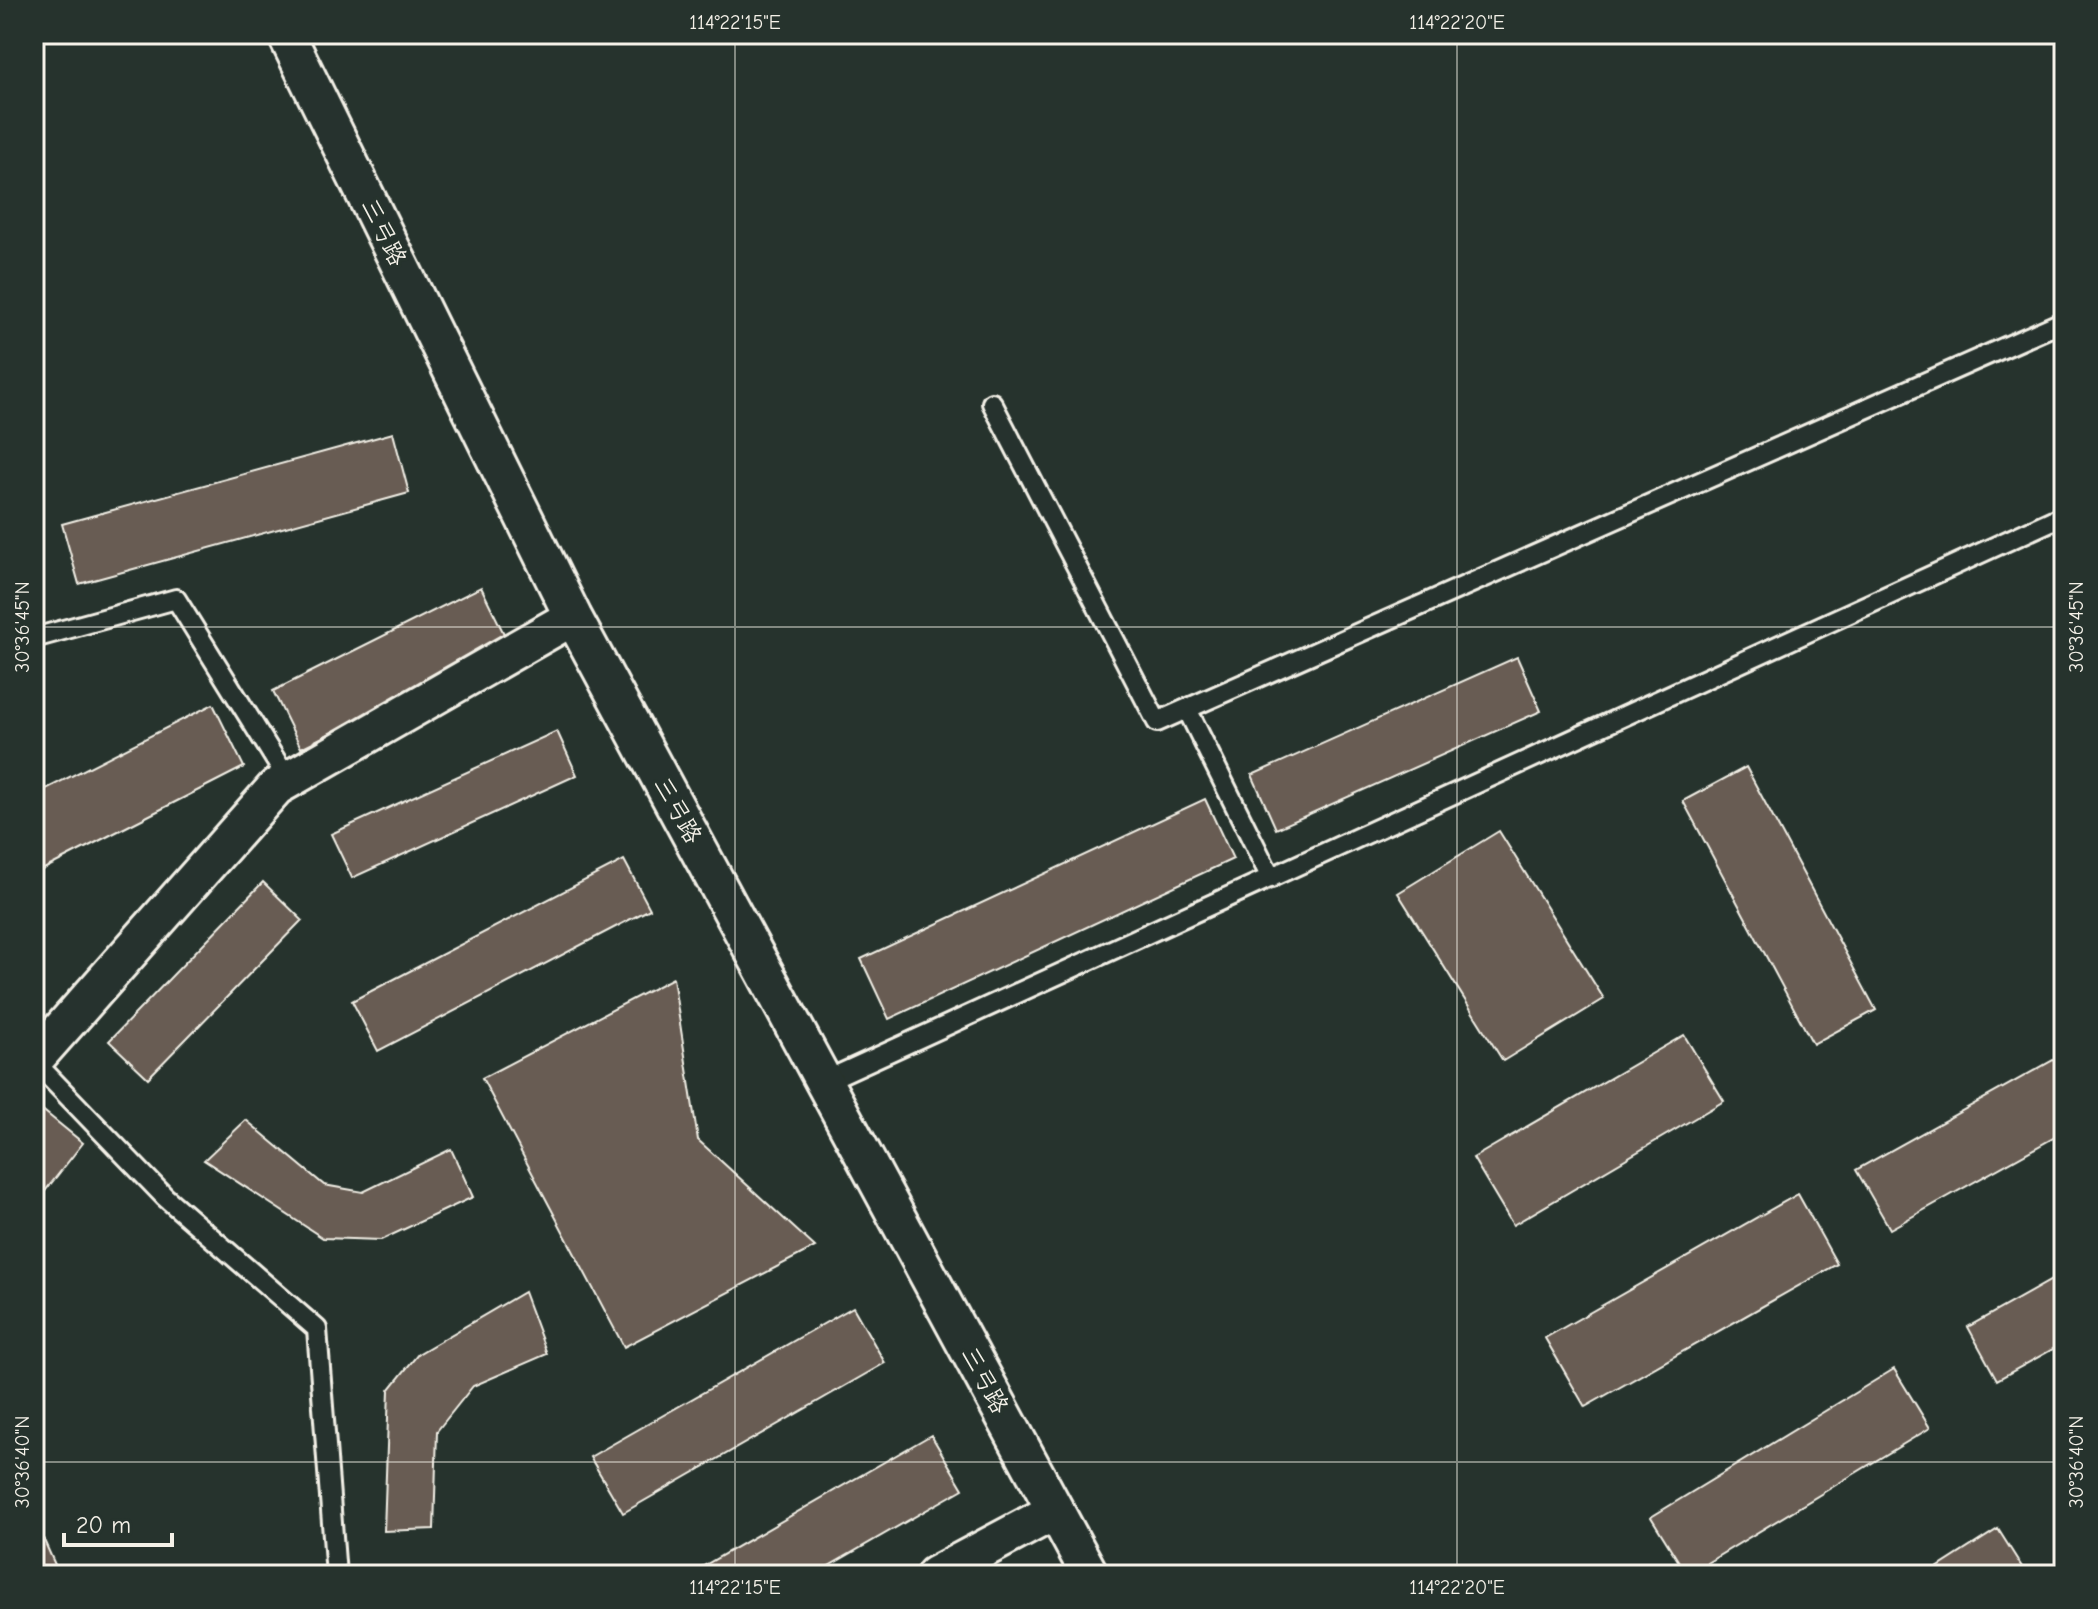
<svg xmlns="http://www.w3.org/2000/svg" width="2098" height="1609" viewBox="0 0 2098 1609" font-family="'Comic Neue','LXGW WenKai TC',sans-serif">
<rect width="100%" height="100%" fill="#26332d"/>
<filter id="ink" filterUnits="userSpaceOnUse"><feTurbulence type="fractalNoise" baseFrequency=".0125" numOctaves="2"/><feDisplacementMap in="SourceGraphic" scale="16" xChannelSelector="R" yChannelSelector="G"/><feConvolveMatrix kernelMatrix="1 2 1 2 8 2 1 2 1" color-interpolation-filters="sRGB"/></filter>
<g filter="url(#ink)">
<path fill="#675c52" stroke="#f4f1e8" stroke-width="2" d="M393,433L409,493L79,584L62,524Z
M481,587L509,644L301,748L273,691Z
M1517,657L1541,711L1276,829L1252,775Z
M213,704L244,767L34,874V795Z
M557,731L577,775L352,878L331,834Z
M1746,767L1876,1010L1813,1044L1683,801Z
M1205,799L1233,859L889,1019L861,959Z
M1499,831L1604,999L1503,1061L1398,893Z
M624,860L650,909L378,1051L352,1001Z
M263,882L302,920L148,1078L109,1041Z
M673,978L698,1140L815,1247L624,1347L482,1078Z
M1684,1035L1724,1101L1513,1225L1473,1158Z
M2064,1054V1132L1890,1229L1856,1170Z
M40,1108L83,1143L34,1205V1116Z
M246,1120L324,1185L363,1192L451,1149L473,1197L381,1240L323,1238L204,1160Z
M1798,1194L1837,1264L1585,1407L1545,1338Z
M2064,1273V1343L1997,1380L1968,1327Z
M524,1292L547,1354L473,1386L437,1431L434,1529L384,1531L389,1390L418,1354Z
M853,1307L885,1363L623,1513L590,1457Z
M1894,1369L1930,1428L1687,1575L1651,1517Z
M931,1435L963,1489L813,1575H688Z
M34,1518L56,1567L38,1575H34Z
M1998,1529L2027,1575H1926Z"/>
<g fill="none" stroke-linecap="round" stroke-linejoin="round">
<defs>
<path id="lane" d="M992,403L1157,722L2064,321
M34,638L176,599L288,780
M1187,709L1271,878
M34,1061L165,1197L317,1329L336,1575
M825,1081L2064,515"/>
<path id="street" d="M286,34L573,617L1090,1575
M34,1060L276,787L573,617
M935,1575L1055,1511"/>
</defs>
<use href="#lane" stroke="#f4f1e8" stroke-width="24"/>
<use href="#street" stroke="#f4f1e8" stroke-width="42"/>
<use href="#lane" stroke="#26332d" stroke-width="18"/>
<use href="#street" stroke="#26332d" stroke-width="36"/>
</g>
</g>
<path fill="none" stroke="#f4f1e8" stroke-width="2" stroke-opacity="0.45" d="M735,34V1575M1457,34V1575M34,627H2064M34,1462H2064"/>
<g text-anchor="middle" stroke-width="7" stroke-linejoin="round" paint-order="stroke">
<g font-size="24" fill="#f4f1e8" stroke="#26332d">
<text transform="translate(384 232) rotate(64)" y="8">三弓路</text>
<text transform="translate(678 810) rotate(61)" y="8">三弓路</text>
<text transform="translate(985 1380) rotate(62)" y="8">三弓路</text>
</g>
</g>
<rect width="2098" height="1609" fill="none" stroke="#26332d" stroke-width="88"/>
<path d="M64 1533v12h108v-12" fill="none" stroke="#f4f1e8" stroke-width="4"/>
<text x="76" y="1533" font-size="24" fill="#f4f1e8" stroke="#26332d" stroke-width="6" paint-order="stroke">20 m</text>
<rect x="44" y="44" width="2010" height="1521" fill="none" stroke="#f4f1e8" stroke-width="3"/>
<g font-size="20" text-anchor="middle" fill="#f4f1e8">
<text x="735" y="29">114°22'15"E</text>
<text x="1457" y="29">114°22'20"E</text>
<text transform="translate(22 627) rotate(-90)" y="7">30°36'45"N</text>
<text transform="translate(2076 627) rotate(-90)" y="7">30°36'45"N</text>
<text transform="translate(22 1462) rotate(-90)" y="7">30°36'40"N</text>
<text transform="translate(2076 1462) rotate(-90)" y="7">30°36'40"N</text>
<text x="735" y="1594">114°22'15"E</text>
<text x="1457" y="1594">114°22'20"E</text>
</g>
</svg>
